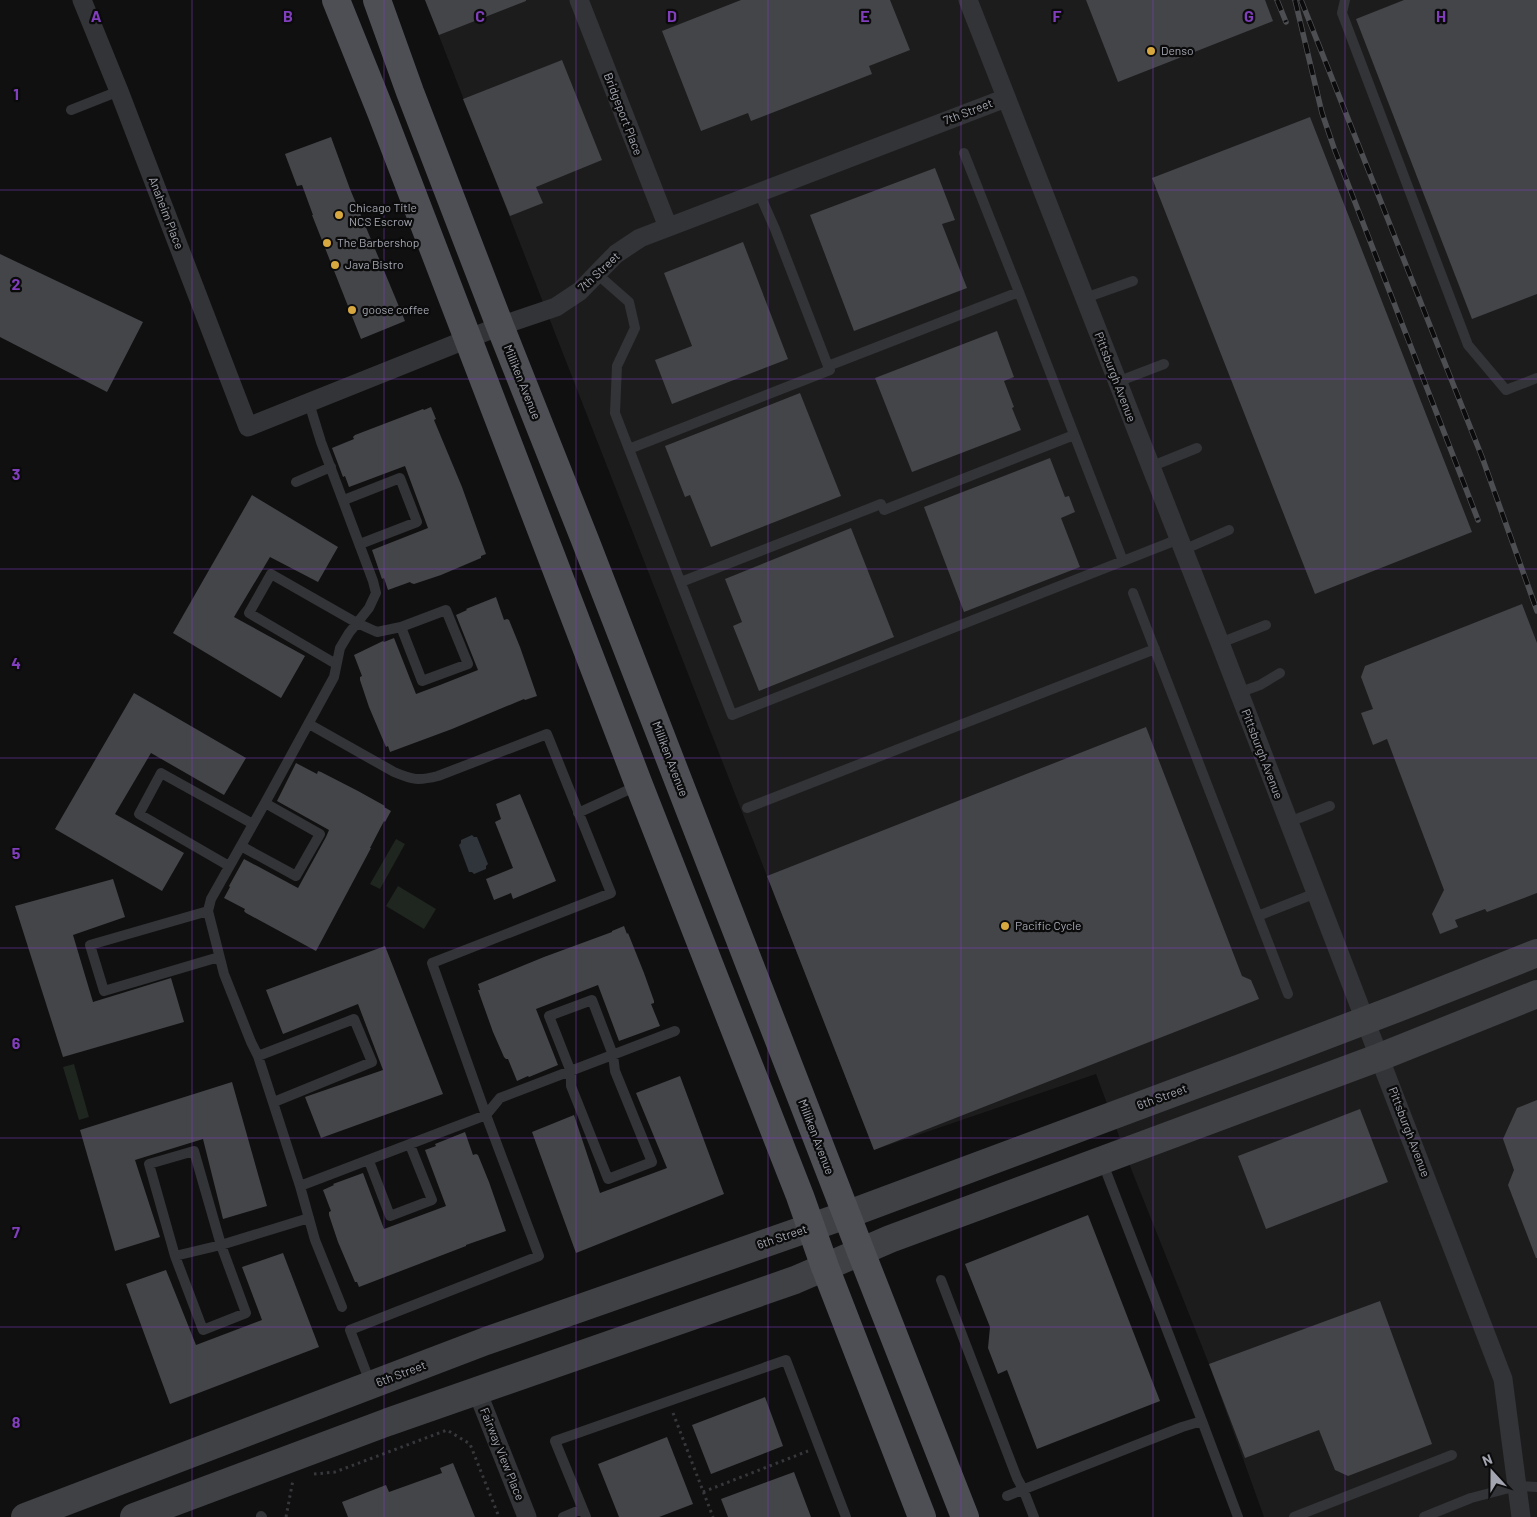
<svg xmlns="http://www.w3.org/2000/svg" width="1537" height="1517" viewBox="0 0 1537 1517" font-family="Barlow,sans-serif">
<rect width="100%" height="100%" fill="#101011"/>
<path fill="#1c1c1d" d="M425,0H1537V1517H1264L1209,1364L1132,1171L1096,1074L874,1150Z"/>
<path fill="#1f251f" d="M396,839L405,844L380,889L370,884Z
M398,886L436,909L424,929L386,906Z
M74,1064L89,1117L79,1120L63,1067Z"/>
<path fill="#2f353b" d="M472,835L474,837H477L488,864L486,866V869L474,874L472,872H469L459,845L461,843V840Z"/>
<path fill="#444549" d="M425,0H526V1L439,35Z
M741,0H890L910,50L869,66L872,74L751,121L748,113L701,131L662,31Z
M1086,0H1265L1273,21L1118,82Z
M1404,0H1537V294L1472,319L1356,19Z
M562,60L602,160L536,187L543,203L510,216L463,99Z
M1310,117L1472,532L1315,594L1152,178Z
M331,137L350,189L405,321L361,339L312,215H313L302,185L297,186L285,154Z
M935,168L955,220L942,224L967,288L854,331L810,215Z
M743,242L788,359L672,404L655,360L692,346L664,273Z
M0,254L143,322L107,392L0,337Z
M997,331L1014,377L1004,381L1014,407L1012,408L1021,430L912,472L875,378Z
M800,393L841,496L711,547L690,495L685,497L665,446Z
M431,407L436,419L434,420L462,487L486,554L481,556V558L441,575L414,584L411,583L410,582L388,590L384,578L382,579L372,550L428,528L405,466L349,487L345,476L343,477L332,448L354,439L353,437L355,435L423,409L424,410Z
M1050,458L1065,497L1069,496L1075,512L1061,518L1080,567L964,612L924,507Z
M252,495L338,547L318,582L270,557L234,617L305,656L281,698L173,633Z
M851,528L894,637L759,691L733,626L742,622L725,579Z
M496,597L504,620L507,619L509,620L520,647L537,696L525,700L524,699L452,729L390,752L388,746L386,747L369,707L360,680V677L362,676L354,655L383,641L384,642L394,638L416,694L440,685L478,670L456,615L467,610L466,609Z
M1522,604L1537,643V893L1487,912L1485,909L1455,920L1458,927L1440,934L1432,914L1444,890L1387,739L1373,745L1361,713L1373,709L1361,677L1365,666Z
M134,693L246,758L224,795L151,753L115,814L184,853L162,891L55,829Z
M1146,727L1242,976L1251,980L1259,999L874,1150L767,876Z
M296,763L317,774L318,771L321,772L358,791L385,806L384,807L391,811L385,822L384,821L370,848H371L316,951L246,913L244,911L245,909L224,898L230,887L229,886L244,859L298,888L326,837L329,830L277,801Z
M520,794L556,881L513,899L511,893L494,900L486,879L513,868L495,822L501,819L496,804Z
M113,879L125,917L73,935L93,1002L171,978L184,1022L63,1057L15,906Z
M624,926L627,934L628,933L644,973L654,1001V1003L651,1004L660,1026L619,1041L598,985L536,1009L558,1065L529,1077L528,1076L517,1081L508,1059H506L504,1057L493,1032L478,990H480L478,984L544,957L612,932V931Z
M385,946L443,1094L321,1138L305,1097L383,1070L358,1004L283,1034L266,990Z
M680,1076L724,1194L576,1253L532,1132L574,1115L600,1193L667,1168L636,1093Z
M232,1082L267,1206L223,1219L203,1139L135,1160L160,1237L115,1251L80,1130Z
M1537,1100V1258H1536L1508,1185L1514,1170L1503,1139L1517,1108Z
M1360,1109L1388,1182L1266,1229L1238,1156Z
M465,1132L473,1155L476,1154L478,1155L489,1182L506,1231L466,1245V1246L359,1287L357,1282H355L338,1242L329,1215V1212L331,1211L323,1190L334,1185L333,1184L363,1173L384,1229L446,1206L425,1150L436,1146L435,1144Z
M1088,1215L1160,1401L1037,1449L1007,1370L998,1374L988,1348L990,1327L965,1264Z
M283,1253L319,1347L170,1404L126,1284L166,1270L196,1345L262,1320L242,1267Z
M1380,1301L1432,1444L1348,1476L1335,1470L1319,1430L1245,1458L1209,1364Z
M765,1397L783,1446L711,1474L692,1425Z
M667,1437L693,1504L659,1517H619L598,1464Z
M453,1463L475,1517H348L342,1502L386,1485L389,1492L442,1473L440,1468Z
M794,1472L811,1517H728L721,1499Z"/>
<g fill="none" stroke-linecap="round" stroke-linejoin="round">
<path stroke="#37383c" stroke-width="3" stroke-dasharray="2.5 4" stroke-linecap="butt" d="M673,1413L713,1517
M314,1474L335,1472L447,1430L470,1444L499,1517
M703,1492L808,1451
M286,1517L293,1480"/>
<path stroke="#333437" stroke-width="10" d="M1345,0L1342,13L1468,345L1506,390L1537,378
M71,110L119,91
M964,153L1019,292
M759,193L775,229L828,366L1019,292L1123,561
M597,274L629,302L635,328L617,366L615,413L732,715L1179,539
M1085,298L1133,281
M1117,382L1164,364
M309,403L321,442L373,581L376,593L369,608L349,633L340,648L334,677L265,803L211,899L208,911L224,974L251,1042L258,1056L300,1186L315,1240L342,1307
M629,449L830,370
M1150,467L1197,448
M296,482L331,467
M344,500L400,478L417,522L360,544
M884,510L1074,435
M1183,550L1229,530
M681,582L881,504
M1133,593L1288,994
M1220,643L1266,625
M336,664L249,613L271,574L357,623L377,632L401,627L446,610L468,664L422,681L401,627
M1238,693L1260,685L1280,673
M309,724L394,772C413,780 418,781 438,776L547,734L611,893L432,963L486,1115L539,1256L350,1330L371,1385
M747,808L1155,649
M578,813L639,785
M1289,822L1330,806
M241,846L296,876L320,834L265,803
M229,866L139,814L161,773L253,824
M208,911L90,945L104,991L219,957
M1258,916L1316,893
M592,1000L613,1055L615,1071L652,1162L608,1179L571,1086V1072L549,1016Z
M258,1056L354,1019L372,1062L274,1102
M194,1151L221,1245L246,1313L203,1330L175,1256L149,1164Z
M369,1161L390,1216L432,1200L410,1145
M1102,1161L1202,1421
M300,1186L486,1115L500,1098L675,1031
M175,1256L221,1245L309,1218
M941,1280L1017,1478L1023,1489L1034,1517
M1007,1496L1182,1427L1202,1421L1238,1517
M261,1516L262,1517
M563,1517L582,1509
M586,1517L555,1441L786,1360L846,1517
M1294,1517L1452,1455
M1424,1517L1471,1498L1517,1486L1537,1487"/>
<path stroke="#333437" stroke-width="19" d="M82,0L119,91L248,427L500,326L556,307L580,291L616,254L640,238L1006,98
M579,0L668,227
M968,0L1220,643L1503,1379L1521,1517
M477,1391L527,1517"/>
<path stroke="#3f4145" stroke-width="28" d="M25,1517L486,1341L846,1215L1243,1067L1398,1008L1537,953
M134,1517L388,1422L795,1280L890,1239L1380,1057L1537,994"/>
<path stroke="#4d4f54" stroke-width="28" d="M336,0L381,112L639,785L800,1196L825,1267L922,1517
M377,0L410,92L500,326L585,540L861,1252L965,1517"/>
<defs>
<path id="rail" d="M1277,0L1286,22
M1295,0L1322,113L1334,148L1478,520
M1301,0L1482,457L1537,611"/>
</defs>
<use href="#rail" stroke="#4c4e52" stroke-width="5.5"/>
<use href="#rail" stroke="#0b0b0c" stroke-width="4" stroke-dasharray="11" stroke-linecap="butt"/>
</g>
<path fill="none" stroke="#813ebd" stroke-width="1" stroke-opacity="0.55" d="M192,0V1517M384,0V1517M576,0V1517M768,0V1517M961,0V1517M1153,0V1517M1345,0V1517M0,190H1537M0,379H1537M0,569H1537M0,758H1537M0,948H1537M0,1138H1537M0,1327H1537"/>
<g fill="#d8a840" stroke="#0b0b0c" stroke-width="2">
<circle cx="1151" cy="51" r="5"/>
<circle cx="339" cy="215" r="5"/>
<circle cx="327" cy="243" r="5"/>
<circle cx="335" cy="265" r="5"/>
<circle cx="352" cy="310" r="5"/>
<circle cx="1005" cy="926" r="5"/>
</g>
<g text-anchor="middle" stroke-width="4.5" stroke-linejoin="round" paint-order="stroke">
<g font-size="12" fill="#a3a6b0" stroke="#0b0b0c" text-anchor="start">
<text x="1161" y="55">Denso</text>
<text x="349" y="212">Chicago Title<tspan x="349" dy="14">NCS Escrow</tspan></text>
<text x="337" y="247">The Barbershop</text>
<text x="345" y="269">Java Bistro</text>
<text x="362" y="314">goose coffee</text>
<text x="1015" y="930">Pacific Cycle</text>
</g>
<g font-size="12" fill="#a3a6b0" stroke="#0b0b0c">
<text transform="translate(968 112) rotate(-21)" y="4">7th Street</text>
<text transform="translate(623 114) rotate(69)" y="4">Bridgeport Place</text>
<text transform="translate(166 213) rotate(69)" y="4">Anaheim Place</text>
<text transform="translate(599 272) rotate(-43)" y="4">7th Street</text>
<text transform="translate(1115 377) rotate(69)" y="4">Pittsburgh Avenue</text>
<text transform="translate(522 382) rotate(68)" y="4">Milliken Avenue</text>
<text transform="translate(1262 754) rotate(69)" y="4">Pittsburgh Avenue</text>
<text transform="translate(670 759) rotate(69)" y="4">Milliken Avenue</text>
<text transform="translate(1162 1097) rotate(-20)" y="4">6th Street</text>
<text transform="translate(1409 1132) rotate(69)" y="4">Pittsburgh Avenue</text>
<text transform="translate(816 1137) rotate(69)" y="4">Milliken Avenue</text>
<text transform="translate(782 1237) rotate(-19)" y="4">6th Street</text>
<text transform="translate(401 1374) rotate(-21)" y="4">6th Street</text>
<text transform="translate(502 1454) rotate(68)" y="4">Fairway View Place</text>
</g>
</g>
<g font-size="16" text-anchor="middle" font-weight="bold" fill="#813ebd" stroke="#0b0b0c" stroke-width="4.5" stroke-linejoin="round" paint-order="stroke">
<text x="96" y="22">A</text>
<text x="288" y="22">B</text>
<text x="480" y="22">C</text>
<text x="672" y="22">D</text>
<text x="865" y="22">E</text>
<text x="1057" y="22">F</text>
<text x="1249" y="22">G</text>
<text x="1441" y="22">H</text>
<text x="16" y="100">1</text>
<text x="16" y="290">2</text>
<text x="16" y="480">3</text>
<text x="16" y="669">4</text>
<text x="16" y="859">5</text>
<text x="16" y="1049">6</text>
<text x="16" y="1238">7</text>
<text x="16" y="1428">8</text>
</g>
<g transform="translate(1492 1472) rotate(339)" stroke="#0b0b0c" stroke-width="4" paint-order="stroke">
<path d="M0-4L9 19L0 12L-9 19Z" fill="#a3a6b0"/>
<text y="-8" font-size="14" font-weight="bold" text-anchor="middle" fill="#a3a6b0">N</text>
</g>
</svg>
